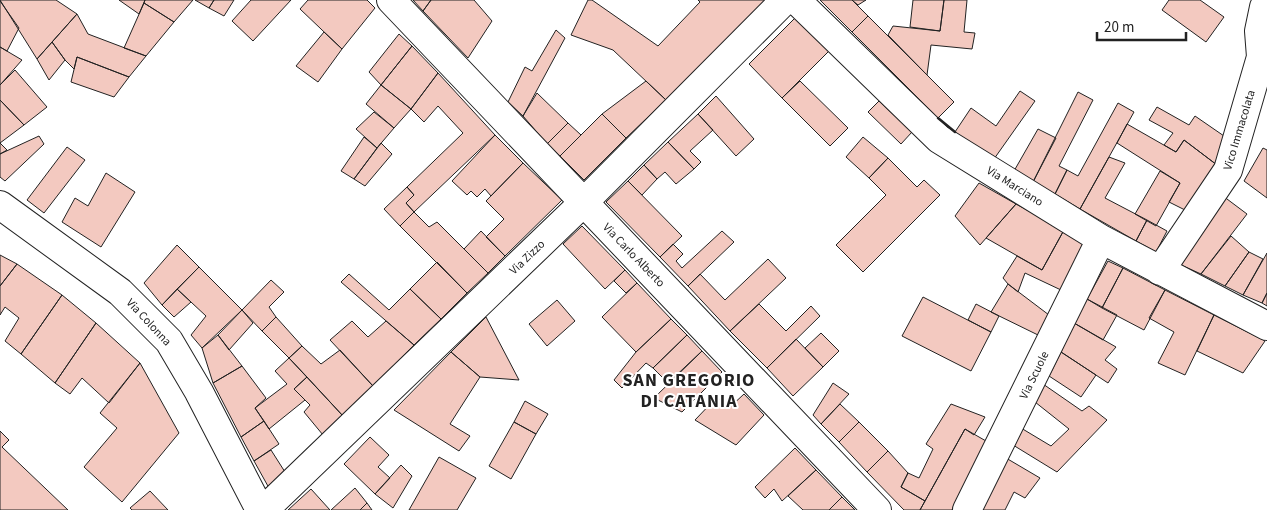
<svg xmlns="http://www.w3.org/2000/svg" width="1267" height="510" viewBox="0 0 1267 510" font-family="'Source Sans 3',sans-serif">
<rect width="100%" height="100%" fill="#fff"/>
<path fill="#f3c9c0" stroke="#222" d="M0,0H56L77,14L37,59Z
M119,0H145L139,14Z
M145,0H193L174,22L144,3Z
M195,0H214L209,8Z
M214,0H234L224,16L209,8Z
M251,0H291L253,41L232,21Z
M308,0H367L375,8L342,49L300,9Z
M413,0H431L423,11Z
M431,0H474L492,21L468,58L423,11Z
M588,0H592L658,46L700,2L698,0H765L666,100L613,50L571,35Z
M820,0H852L868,16L852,32Z
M852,0H866L858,5Z
M913,0H944L940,31L910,27Z
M944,0H967L964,32L975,33L972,49L931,45L927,75L888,35L893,26L940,31Z
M1169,0H1200L1224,17L1206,42L1162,10Z
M0,1L19,28L7,51L0,47Z
M144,3L174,22L146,56L124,48Z
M77,14L88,34L146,56L129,77L77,57L74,69L65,60L52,42Z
M868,16L954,102L938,118L852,32Z
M795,18L829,51L782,98L749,64Z
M556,30L565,38L523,116L508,102L525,67L532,71Z
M324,32L342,49L318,82L296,66Z
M399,34L412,46L381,85L369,72Z
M52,42L65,60L49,80L37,59Z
M412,46L438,73L411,109L381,85Z
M0,47L22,60L0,85Z
M77,57L129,77L114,97L71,82Z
M15,70L47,107L24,125L0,100V85Z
M438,73L495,135L414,212L406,203L414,195L407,187L463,133L438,106L424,122L411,109Z
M646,81L666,100L626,138L602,114Z
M800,81L848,128L830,146L782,98Z
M381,85L411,109L394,128L366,104Z
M1020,91L1035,101L994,159L955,132L971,108L996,126Z
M1078,92L1093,100L1059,166L1067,170L1055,194L1033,182Z
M537,93L568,123L547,144L523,116Z
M716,96L754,139L736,156L698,114Z
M0,100L24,125L0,143Z
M879,101L912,132L901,144L868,112Z
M1118,103L1134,112L1080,209L1055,194L1067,170L1078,176Z
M1157,107L1189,125L1195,116L1224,136L1217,165L1184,140L1176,152L1164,145L1173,133L1149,120Z
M374,112L394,128L377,148L356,129Z
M602,114L626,138L584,180L560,156Z
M698,114L713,130L690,151L701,162L694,169L668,142Z
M568,123L581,135L560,156L547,144Z
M1127,124L1176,152L1184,140L1217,165L1187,211L1169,202L1180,183L1117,143Z
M1038,129L1056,138L1033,182L1014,171Z
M495,135L523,163L491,196L485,189L477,197L471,191L467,195L452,181Z
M39,136L44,144L5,181L0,177V154Z
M364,137L377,148L354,179L341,171Z
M863,137L888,158L869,178L846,157Z
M668,142L694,169L676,184L665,172L657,179L644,165Z
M0,143L7,150L0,154Z
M381,143L392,154L365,186L354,179Z
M67,147L85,160L44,213L27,200Z
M1263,148L1267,150V198L1244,181Z
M1109,157L1125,163L1105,198L1147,220L1136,241L1080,209Z
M888,158L917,187L924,180L940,195L863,272L836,245L886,195L869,178Z
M523,163L562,200L505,256L486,237L504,219L486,201Z
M644,165L657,179L642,195L628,181Z
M1160,171L1180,183L1156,226L1135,214Z
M106,173L135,192L101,247L62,222L75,198L88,206Z
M628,181L682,236L660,257L606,202Z
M979,183L1016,204L980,245L955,216Z
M407,187L414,195L406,203L414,212L400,226L384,209Z
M1223,196L1247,214L1201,274L1181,265Z
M1016,204L1064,230L1042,270L986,238Z
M414,212L429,227L437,222L488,273L467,293L400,226Z
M1147,220L1167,231L1156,252L1136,241Z
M582,226L625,270L605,289L563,244Z
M1064,230L1084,244L1061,290L1025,273L1018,292L1008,284L1003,278L1017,256L1042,270Z
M481,231L505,256L488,273L464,249Z
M722,231L734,242L688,286L660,257L673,244L683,254L676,261L682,268Z
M1231,236L1249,252L1225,286L1201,274Z
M177,245L199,267L162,305L144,283Z
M1249,252L1263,259L1243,295L1225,286Z
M1267,253V293L1262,303L1243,295Z
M0,255L17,264L0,286Z
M768,259L786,278L730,331L688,286L700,274L725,300Z
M1108,261L1123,268L1102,308L1087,299Z
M437,262L467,293L441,319L410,289Z
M17,264L62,295L21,354L5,341L19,318L5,307L0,315V286Z
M199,267L242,310L202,348L191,335L206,316L177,289Z
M1123,268L1165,290L1144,330L1102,308Z
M625,270L637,283L626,293L614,281Z
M349,274L389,310L410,289L441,319L414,345L341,282Z
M271,280L284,292L269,307L276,317L262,331L242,310Z
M637,283L671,319L636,352L602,317Z
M1008,284L1049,315L1038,335L991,312Z
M177,289L191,302L174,317L162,305Z
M1165,290L1214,315L1185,375L1158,363L1174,332L1149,318Z
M1267,293V306L1262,303Z
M62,295L96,323L55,383L21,354Z
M923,297L991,332L971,371L902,336Z
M1087,299L1117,315L1103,340L1074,323Z
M557,300L575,321L547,346L529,324Z
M759,304L786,331L811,306L820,316L767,368L730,331Z
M976,304L999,316L991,332L968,320Z
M242,310L253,323L229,350L218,335Z
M1214,315L1265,341L1243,373L1197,351Z
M276,317L302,346L289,358L262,331Z
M486,317L519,380L480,377L451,352Z
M671,319L687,335L653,368L646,363L622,388L614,380L636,352Z
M352,321L368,337L386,321L414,345L373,386L330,340Z
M96,323L140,363L109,403L82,378L70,394L55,383Z
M1074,323L1116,347L1105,360L1117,369L1108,383L1061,352Z
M821,333L839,351L823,367L805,348Z
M218,335L242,366L213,383L202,348Z
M687,335L702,351L668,383L653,368Z
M796,339L823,367L793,396L767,368Z
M302,346L321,364L340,350L373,386L343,416L289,358Z
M702,351L722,372L682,412L654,398Z
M451,352L480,377L450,424L470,436L459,451L394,410Z
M1061,352L1096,375L1081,397L1049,376Z
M289,358L307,377L294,389L305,400L269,429L255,408L287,384L275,371Z
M140,363L179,433L122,502L84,467L117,428L100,413Z
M242,366L266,398L255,408L264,421L241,437L213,383Z
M307,377L343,416L323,435L304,412L310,405L294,389Z
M833,383L849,394L821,424L813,415Z
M1043,384L1082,411L1089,406L1107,420L1057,472L1013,445L1021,428L1051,446L1069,429L1035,402Z
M744,394L764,415L736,445L695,420L717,397L729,408Z
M525,401L548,414L536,434L514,422Z
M840,404L859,422L839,442L821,424Z
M951,404L985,417L974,435L965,429L925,501L901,487L908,473L919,478L933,449L926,444Z
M264,421L279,444L254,461L241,437Z
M514,422L536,434L511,479L489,466Z
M859,422L888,451L867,472L839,442Z
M965,429L986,441L952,510H920Z
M0,431L9,440L2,447L68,510H0Z
M370,437L389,455L378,467L390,478L375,494L344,464Z
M795,448L816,470L782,501L774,489L765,498L755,487Z
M271,450L285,472L269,488L254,461Z
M888,451L908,473L901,487L925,501L920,510H904L867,472Z
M439,457L476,478L457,510H409Z
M1006,458L1040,478L1025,498L1014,492L1005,510H982Z
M401,465L412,476L393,508L375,494Z
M816,470L842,497L829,510H803L788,496Z
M355,488L367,503L360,510H331Z
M311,489L330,510H288Z
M150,491L168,510H132L130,508Z
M842,497L855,510H829Z
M367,503L372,510H360Z"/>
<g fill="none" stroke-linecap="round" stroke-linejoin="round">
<defs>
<path id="minor" d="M391,0L877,510
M796,0L939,139L1101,239L1267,326
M0,205L120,292L169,341L199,392L260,510
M1160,271L1228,170L1261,57L1259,31L1264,7L1267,2
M264,510L583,203L785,0
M967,510L1101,239"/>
</defs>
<use href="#minor" stroke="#222" stroke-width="30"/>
<use href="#minor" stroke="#fff" stroke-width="28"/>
<path stroke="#222" stroke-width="2.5" d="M938,118L955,132"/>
</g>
<g text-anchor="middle" stroke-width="4" stroke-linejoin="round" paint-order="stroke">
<g font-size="12" fill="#222" stroke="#fff">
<text transform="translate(1239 130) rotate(-73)" y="4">Vico Immacolata</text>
<text transform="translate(1015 186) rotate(32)" y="4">Via Marciano</text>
<text transform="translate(634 255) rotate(46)" y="4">Via Carlo Alberto</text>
<text transform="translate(527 257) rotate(-44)" y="4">Via Zizzo</text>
<text transform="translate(149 322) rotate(47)" y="4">Via Colonna</text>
<text transform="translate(1034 375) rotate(-64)" y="4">Via Scuole</text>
</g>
<g font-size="18" font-weight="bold" letter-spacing="1" fill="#222" stroke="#fff">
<text x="689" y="386">SAN GREGORIO<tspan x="689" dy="21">DI CATANIA</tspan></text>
</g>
</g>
<path d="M1097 32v8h89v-8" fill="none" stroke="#222222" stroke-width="2.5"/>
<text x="1104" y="32" font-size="15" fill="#222222" stroke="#ffffff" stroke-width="4" paint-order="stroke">20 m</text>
</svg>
